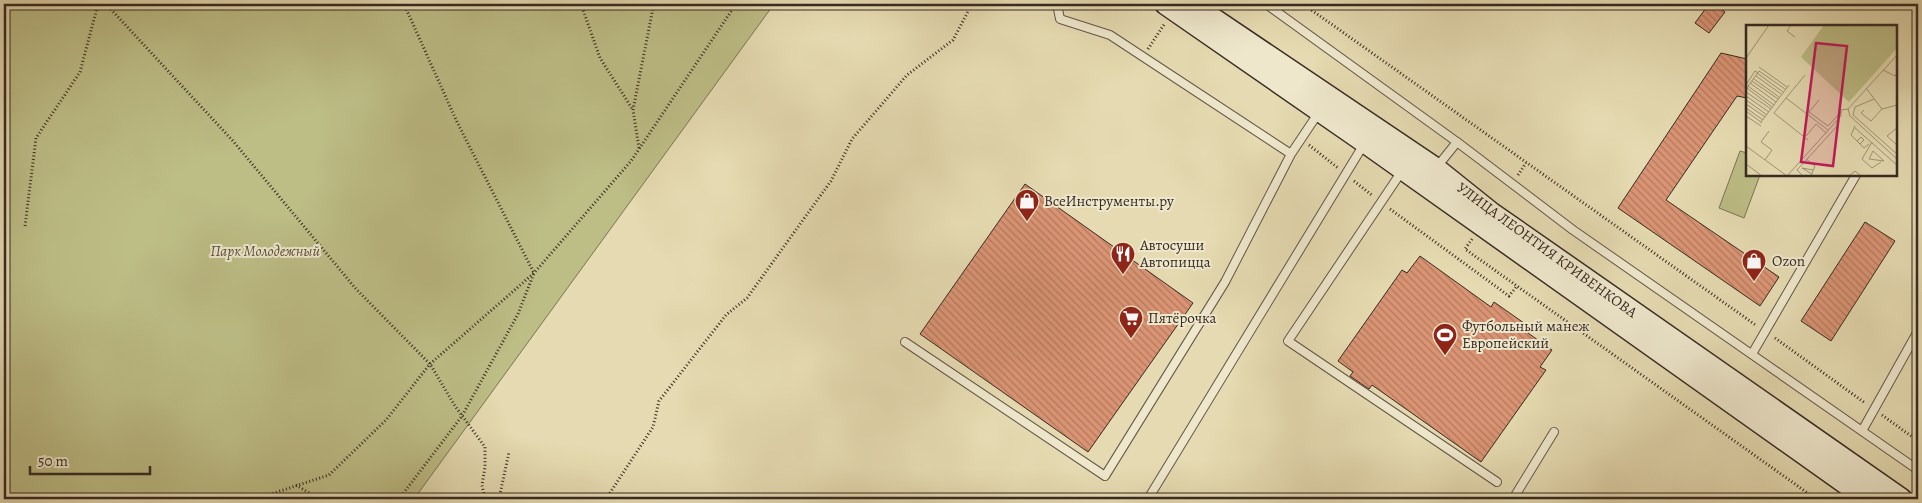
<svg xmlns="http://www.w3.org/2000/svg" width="1922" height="503" viewBox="0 0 1922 503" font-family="Alegreya,serif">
<defs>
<pattern id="building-back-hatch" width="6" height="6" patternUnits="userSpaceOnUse" patternTransform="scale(1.25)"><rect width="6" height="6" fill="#da9474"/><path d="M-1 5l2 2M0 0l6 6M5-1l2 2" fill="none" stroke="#b2795f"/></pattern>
</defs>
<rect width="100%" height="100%" fill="#e5dab1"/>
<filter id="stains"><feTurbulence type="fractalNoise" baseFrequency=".004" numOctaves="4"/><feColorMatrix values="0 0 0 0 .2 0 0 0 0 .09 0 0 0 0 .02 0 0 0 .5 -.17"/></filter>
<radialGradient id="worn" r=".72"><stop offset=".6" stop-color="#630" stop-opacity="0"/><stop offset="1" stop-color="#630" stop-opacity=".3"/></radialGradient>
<path fill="#bdbd86" stroke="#7a7454" d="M4,4H774L414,499H4Z
M1740,151L1747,153V175H1760L1744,218L1719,208Z"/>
<path fill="url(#building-back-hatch)" stroke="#372a23" d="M1709,4H1714L1725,12L1709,33L1695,23Z
M1721,53L1747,59V98L1737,96L1666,200L1779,277L1760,306L1618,208Z
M1025,184L1193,303L1088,452L920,334Z
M1865,222L1895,241L1831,341L1801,321Z
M1420,256L1491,307L1494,302L1531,328L1528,333L1552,350L1540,367L1546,370L1481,462L1372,385L1369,389L1350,376L1353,372L1338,361L1402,270L1407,273Z"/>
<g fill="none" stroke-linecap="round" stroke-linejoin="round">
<defs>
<path id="lane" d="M1057,4L1060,19L1110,35L1291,154L1319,112
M1266,4L1457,142L1573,230L1918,470
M1436,168L1457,142
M1402,171L1288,341L1497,482
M905,342L1105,476L1225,282L1291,154
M1752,354L1856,175
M1862,431L1918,331
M1148,499L1364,144
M1513,499L1554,432"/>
<path id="secondary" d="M1166,4L1365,142L1868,499
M1191,4L1436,169L1491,213L1901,499"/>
</defs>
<use href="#lane" stroke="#625646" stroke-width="10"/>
<use href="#secondary" stroke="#372a23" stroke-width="24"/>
<path stroke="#372a23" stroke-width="3" stroke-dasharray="1 2.5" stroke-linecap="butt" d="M106,4L233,141L356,289L430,364L455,406L485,447V467L482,485L485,499
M581,4L600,58L633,110
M1303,4L1757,326
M1148,49L1165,23
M1309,145L1338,168
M639,148L633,110L653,8L657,4
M1518,175L1526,163
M1354,181L1373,196
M1390,209L1509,296L1517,286
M25,226L36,138L80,72L97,8L100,4
M1472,239L1465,249L1816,499
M1775,338L1865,403
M1882,415L1918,441
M296,485L319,499
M256,499L329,475L386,420L430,364L534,273L631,161L736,4
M399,499L462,416L518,314L534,273L457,122L404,4
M499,499L509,452
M606,499L653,427L659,401L726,315L747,298L831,181L852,139L907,75L953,40L972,4"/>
<use href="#lane" stroke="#eee7cc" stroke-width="8"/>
<use href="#secondary" stroke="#eee7cc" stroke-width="21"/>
</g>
<defs>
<symbol id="shop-pin" viewBox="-11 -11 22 30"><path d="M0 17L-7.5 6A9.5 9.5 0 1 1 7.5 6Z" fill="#8f2418" stroke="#eee7cc"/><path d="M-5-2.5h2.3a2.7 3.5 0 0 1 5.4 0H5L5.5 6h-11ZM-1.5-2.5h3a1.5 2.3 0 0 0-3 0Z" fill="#fff"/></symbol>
<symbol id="restaurant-pin" viewBox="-11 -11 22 30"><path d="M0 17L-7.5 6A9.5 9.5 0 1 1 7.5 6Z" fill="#8f2418" stroke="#eee7cc"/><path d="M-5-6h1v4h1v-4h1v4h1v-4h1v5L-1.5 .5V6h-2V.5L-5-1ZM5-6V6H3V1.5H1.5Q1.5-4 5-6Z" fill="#fff"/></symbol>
<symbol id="supermarket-pin" viewBox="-11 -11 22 30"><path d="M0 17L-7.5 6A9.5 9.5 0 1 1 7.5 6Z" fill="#8f2418" stroke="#eee7cc"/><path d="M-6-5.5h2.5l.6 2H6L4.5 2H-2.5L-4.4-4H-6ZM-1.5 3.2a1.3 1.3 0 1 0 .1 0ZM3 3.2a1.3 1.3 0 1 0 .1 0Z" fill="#fff"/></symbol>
<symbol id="stadium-pin" viewBox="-11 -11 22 30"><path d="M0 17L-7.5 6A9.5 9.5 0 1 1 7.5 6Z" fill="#8f2418" stroke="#eee7cc"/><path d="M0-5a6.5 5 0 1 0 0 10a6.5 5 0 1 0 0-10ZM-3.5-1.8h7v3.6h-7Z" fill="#fff"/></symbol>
</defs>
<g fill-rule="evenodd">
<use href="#shop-pin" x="1013" y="187" width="28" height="38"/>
<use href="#restaurant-pin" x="1109" y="240" width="28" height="38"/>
<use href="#shop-pin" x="1740" y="247" width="28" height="38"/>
<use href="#supermarket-pin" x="1117" y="304" width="28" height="38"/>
<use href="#stadium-pin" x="1431" y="321" width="28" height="38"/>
</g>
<g text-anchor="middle" stroke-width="4" stroke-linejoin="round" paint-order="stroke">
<g font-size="15" fill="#372a23" stroke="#eee7cc" text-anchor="start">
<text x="1044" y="206">ВсеИнструменты.ру</text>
<text x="1140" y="250">Автосуши<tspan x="1140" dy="17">Автопицца</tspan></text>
<text x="1772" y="266">Ozon</text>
<text x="1148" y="323">Пятёрочка</text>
<text x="1462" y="331">Футбольный манеж<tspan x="1462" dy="17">Европейский</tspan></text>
</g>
<g font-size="15" fill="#372a23" stroke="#eee7cc">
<text transform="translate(1547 250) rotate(36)" y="5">УЛИЦА ЛЕОНТИЯ КРИВЕНКОВА</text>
</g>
<g font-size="15" font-style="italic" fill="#584f3c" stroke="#eee7cc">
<text x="265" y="256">Парк Молодежный</text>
</g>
</g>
<g transform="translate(1746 25)">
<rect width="151" height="151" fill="#e5dab1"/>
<path d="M78,0H151V23L103,77L55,32Z" fill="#bdbd86"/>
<path fill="none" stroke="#9f9478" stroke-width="1" d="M45,0L41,6L49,12M0,33L23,0M13,42L41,62M137,45L149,51L152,46M11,48L37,67M59,50L40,73L82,105M10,51L35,69M8,54L33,72M6,56L32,74M4,58L30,77M0,60L9,46L12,48M2,61L28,80M1,63L26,82M120,63L136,84M0,64L13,46L39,64M0,67L25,84M0,71L23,87M40,73L28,88L62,115M128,74L109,82L107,90L152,130M0,75L21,90M73,75L63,87L82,101M0,79L19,92M0,83L17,95M102,84L152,29M102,84L104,91L152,135M118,85L115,88L125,96L136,84L151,80M0,86L16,98M0,91L15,101M15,97L43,60M82,101L95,87M109,101L105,110L118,123L123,119M108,102L152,141M152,102L141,111L152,121M60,111L70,99L80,108M111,116L115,112L118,115L114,119M126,117L116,134L126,143L135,137M0,121L41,151M127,126L138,136L123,134ZM60,134L69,141L65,151M19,135L26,125L15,117L23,106M0,139L16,151M66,149L56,143L67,145M41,151L95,91V85L102,84M57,151L51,145L93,99M103,151L109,146L115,151"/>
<path fill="#c2185b" fill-opacity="0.15" stroke="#c2185b" stroke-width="2.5" d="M70,18L101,21L87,141L55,137Z"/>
<rect width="151" height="151" fill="none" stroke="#372a23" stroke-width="2.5"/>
</g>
<rect width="1922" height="503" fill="none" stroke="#e5dab1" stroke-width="20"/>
<rect x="5" y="5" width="1912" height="493" fill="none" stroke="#372a23" stroke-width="2.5"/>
<rect x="10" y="10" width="1902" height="483" fill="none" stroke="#372a23"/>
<path d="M30 466v8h120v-8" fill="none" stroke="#372a23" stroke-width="2.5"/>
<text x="38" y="466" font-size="15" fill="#372a23" stroke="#eee7cc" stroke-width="4" paint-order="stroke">50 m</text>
<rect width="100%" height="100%" filter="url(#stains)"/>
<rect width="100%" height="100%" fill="url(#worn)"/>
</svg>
